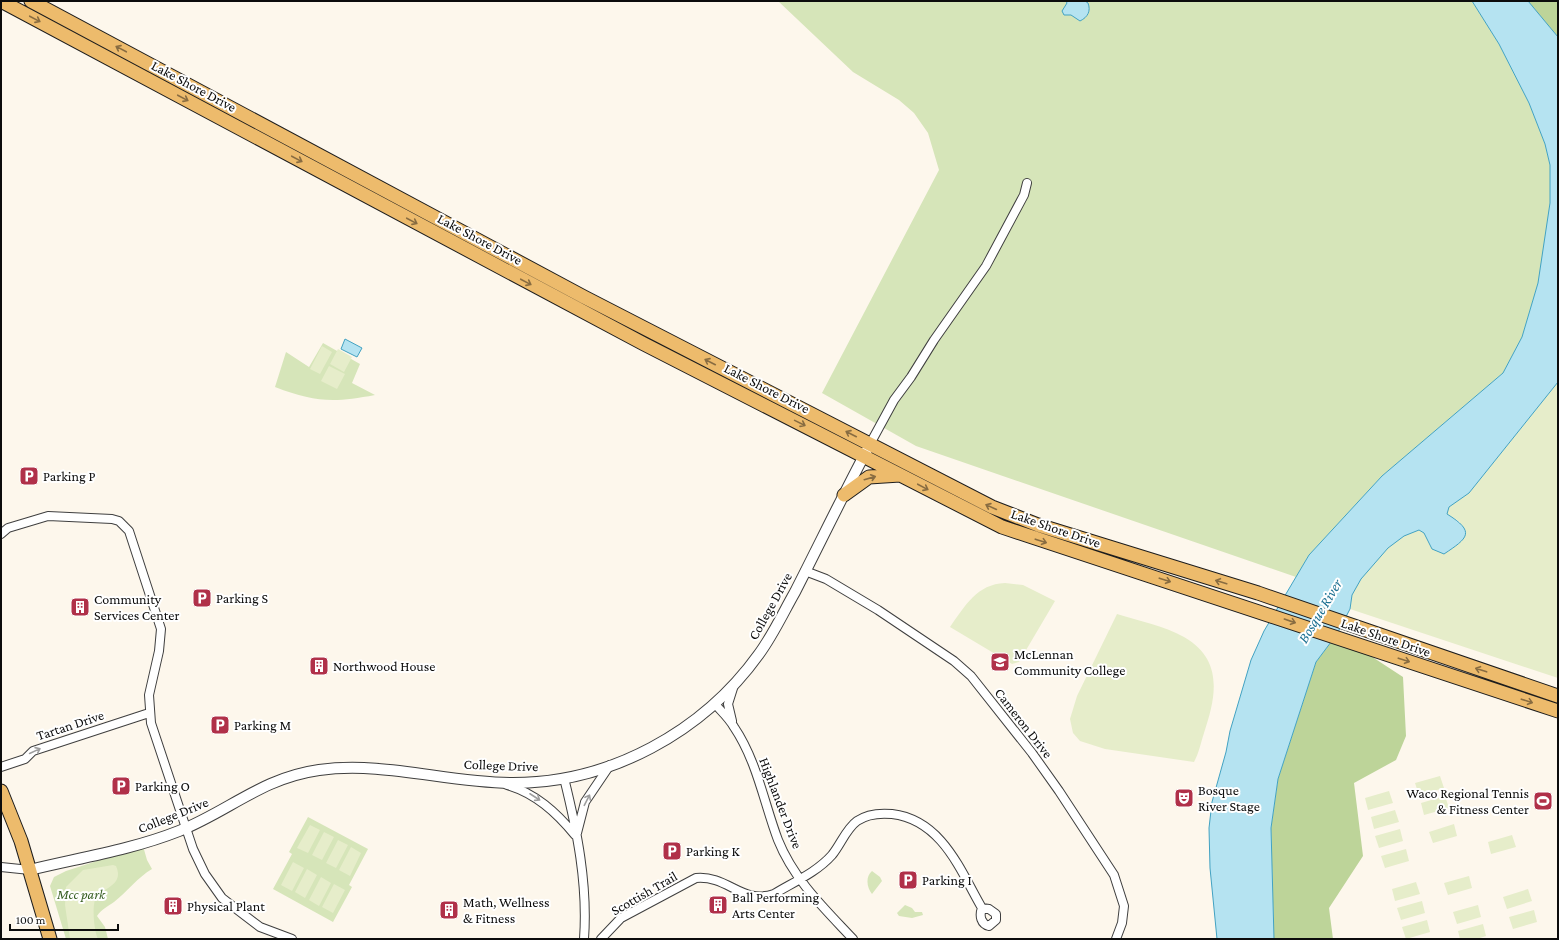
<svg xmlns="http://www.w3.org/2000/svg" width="1559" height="940" viewBox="0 0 1559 940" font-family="'Crimson Pro',serif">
<rect width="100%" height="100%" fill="#fdf7ec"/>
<path fill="#d6e5b9" d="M778,1H1472L1499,44L1529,103L1545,144L1550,165V203L1546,237L1538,283L1522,337L1503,373L1382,476L1309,555L1296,577L916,446L822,393L939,170L928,133L914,113L899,100L853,72Z
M323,343L360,364L352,383L375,395C333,403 314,402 275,387L286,352L309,367Z
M308,817L368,849L349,885L352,887L333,922L273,889L292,854L289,852Z
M143,846L147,860L152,869C138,877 127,892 114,902C107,907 102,909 97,916L105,927L108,939H66L50,886L54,877L66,871Z
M872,871L880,877L882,881L872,894C867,888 865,877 872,871Z
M905,905L912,908L915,912H922L923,915L912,918L899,916L897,913Z"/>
<path fill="#bdd499" d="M1528,1H1558V37L1532,6Z
M1337,634L1403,677L1406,736L1396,760L1354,783L1363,856L1329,908L1333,939H1274L1271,828L1278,779L1316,662Z"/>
<path fill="#e6edca" d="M322,346L332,352L320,374L310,369Z
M338,349L352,357L344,372L330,364Z
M329,366L345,374L337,389L321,381Z
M1558,382V678L1350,609C1350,605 1350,600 1351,596C1359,576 1397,532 1419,530L1424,533L1432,549L1460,522L1447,514L1449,507L1469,493Z
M1005,583L1023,585L1055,601L1019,662L1012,664L950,627C965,606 977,584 1005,583Z
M1117,614C1139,621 1165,626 1184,637C1224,660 1216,697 1204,733C1201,742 1199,753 1194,762L1105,749L1080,741L1073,733L1070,719L1077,696Z
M1440,776L1444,788L1419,795L1415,783Z
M1389,791L1393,803L1368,810L1365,798Z
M1445,796L1449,808L1424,815L1421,803Z
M1395,810L1399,822L1374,829L1371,817Z
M1454,824L1457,836L1433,843L1429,832Z
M310,825L320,830L308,853L297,848Z
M1400,829L1403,841L1379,848L1375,836Z
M324,832L334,837L322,860L312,855Z
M1512,835L1516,847L1491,854L1488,842Z
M338,840L348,845L336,868L326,863Z
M351,847L361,853L350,876L339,870Z
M1406,849L1409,861L1385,868L1381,856Z
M293,862L304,868L292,891L281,885Z
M113,865L116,866C124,884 106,887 97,896C91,903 94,931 98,939H70L65,905L66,887L83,870Z
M307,869L317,875L305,898L295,892Z
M1469,876L1472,888L1448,895L1444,883Z
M321,877L331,883L319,906L309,900Z
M1416,882L1420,894L1395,901L1392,889Z
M334,884L345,890L333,913L322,907Z
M1528,889L1532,901L1507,909L1503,897Z
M1422,901L1425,913L1401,920L1397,908Z
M1478,905L1481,917L1457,924L1453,912Z
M1534,910L1537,922L1513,929L1509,917Z
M1427,920L1430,932L1406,939L1402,927Z
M1483,924L1486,936L1477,939H1460L1458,931Z"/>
<path fill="#b5e3f1" stroke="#42a2c2" d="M1066,1H1085L1088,3C1091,11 1088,17 1080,21L1071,15H1064L1062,11L1067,3Z
M1472,1H1528L1558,37V382L1469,493L1449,507L1447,514C1476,532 1468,538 1444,554L1432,549L1424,533L1419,530L1404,536L1388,548L1361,579L1352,595L1350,609L1337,634L1316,662L1278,779L1271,828L1274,939H1217L1210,868L1209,828L1212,802L1226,752L1230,731L1251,660L1264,631L1309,555L1382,476L1503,373L1522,337L1538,283L1550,203V165L1545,144L1529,103L1499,44Z
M345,339L362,348L357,357L341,349Z"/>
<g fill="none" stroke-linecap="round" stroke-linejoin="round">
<defs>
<path id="minor" d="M870,444L894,400L911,377L934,340L986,266L1024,195L1027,183
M1,534L8,528L48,516L112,519L119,521L129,531L161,629L159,651L149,695L151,723L193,849L205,874L222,898L260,927L292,939
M805,571L826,579L878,610L954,661L971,676L1032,753L1059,791L1114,875L1124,906L1122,923L1116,939
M715,704C721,711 729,718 734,727C757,761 764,803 778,840C794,880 825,909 853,939
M732,721L728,704L734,685
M1,767L25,759L33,751L149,713
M564,778C577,830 588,885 584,939
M507,785C535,793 556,812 575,835
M577,833L585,802L610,765
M1,867L30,870
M601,939L621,918L696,878C728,875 742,905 774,894C794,882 817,872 832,855C841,844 846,829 857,821C867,814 881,813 892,814C942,820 960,870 982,908C979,916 981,924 989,926L996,920V914L989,909L982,908"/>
<path id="tertiary" d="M30,870C79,858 131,850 179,831C229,811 262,778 319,770C384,761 448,783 513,783C610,783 703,732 759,654C773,635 783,613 795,592C819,545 842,497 867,450"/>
<path id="primary" d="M1,1L644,344L1002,527L1558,711
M31,1L584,297L992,507L1038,525L1258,593L1558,696
M844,495L869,477L900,475
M1,791L21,841L50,939"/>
</defs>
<use href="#minor" stroke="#3f3f3f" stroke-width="10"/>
<use href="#tertiary" stroke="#3f3f3f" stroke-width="12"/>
<use href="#primary" stroke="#1d1d1d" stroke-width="15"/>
<use href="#minor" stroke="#fff" stroke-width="8"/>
<use href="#tertiary" stroke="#fff" stroke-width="10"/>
<use href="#primary" stroke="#edbb6c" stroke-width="13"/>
</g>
<defs><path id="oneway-shaft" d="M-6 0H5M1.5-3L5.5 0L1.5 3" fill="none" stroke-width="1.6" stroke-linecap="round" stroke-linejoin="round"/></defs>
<g stroke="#886c41">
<use href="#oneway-shaft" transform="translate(35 19) rotate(28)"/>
<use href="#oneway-shaft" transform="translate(121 49) rotate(-152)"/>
<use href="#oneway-shaft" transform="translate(183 98) rotate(28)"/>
<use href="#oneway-shaft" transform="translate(297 159) rotate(28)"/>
<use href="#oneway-shaft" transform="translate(412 221) rotate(28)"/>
<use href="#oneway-shaft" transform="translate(526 282) rotate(28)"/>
<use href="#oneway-shaft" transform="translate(710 362) rotate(-153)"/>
<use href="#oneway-shaft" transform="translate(800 423) rotate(26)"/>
<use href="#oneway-shaft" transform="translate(851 434) rotate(-153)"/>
<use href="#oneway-shaft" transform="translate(870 478) rotate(-16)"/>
<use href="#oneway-shaft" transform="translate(923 487) rotate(28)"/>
<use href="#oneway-shaft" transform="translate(991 507) rotate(-155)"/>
<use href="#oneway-shaft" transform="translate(1041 541) rotate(18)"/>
<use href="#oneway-shaft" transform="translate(1165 580) rotate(18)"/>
<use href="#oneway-shaft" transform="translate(1221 582) rotate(-163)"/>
<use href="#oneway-shaft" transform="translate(1290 621) rotate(19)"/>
<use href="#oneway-shaft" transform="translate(1404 660) rotate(18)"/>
<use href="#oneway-shaft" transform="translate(1481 670) rotate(-162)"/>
<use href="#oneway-shaft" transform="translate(1527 701) rotate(18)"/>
</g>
<g stroke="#9e9e9e">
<use href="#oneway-shaft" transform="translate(35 751) rotate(-25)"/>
<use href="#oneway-shaft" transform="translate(535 797) rotate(33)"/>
<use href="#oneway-shaft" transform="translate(587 800) rotate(-63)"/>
</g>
<defs>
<symbol id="parking-square" viewBox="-11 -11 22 22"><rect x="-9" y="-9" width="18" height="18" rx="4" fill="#b03049" stroke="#fff"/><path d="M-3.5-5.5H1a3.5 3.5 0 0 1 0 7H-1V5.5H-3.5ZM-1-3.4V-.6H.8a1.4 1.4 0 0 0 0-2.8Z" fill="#fff"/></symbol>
<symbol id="building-square" viewBox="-11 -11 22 22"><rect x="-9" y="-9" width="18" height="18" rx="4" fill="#b03049" stroke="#fff"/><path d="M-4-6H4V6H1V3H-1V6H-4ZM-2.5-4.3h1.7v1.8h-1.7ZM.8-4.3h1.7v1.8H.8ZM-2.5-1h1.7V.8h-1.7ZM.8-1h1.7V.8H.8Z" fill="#fff"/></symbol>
<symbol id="university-square" viewBox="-11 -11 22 22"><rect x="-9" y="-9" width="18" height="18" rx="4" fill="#b03049" stroke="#fff"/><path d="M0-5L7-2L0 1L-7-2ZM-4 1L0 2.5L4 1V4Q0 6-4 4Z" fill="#fff"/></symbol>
<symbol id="theatre-square" viewBox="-11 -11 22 22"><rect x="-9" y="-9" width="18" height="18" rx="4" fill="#b03049" stroke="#fff"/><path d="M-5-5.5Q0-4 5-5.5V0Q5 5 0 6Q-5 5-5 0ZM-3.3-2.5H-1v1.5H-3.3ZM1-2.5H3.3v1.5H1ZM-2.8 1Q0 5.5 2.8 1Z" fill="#fff"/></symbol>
<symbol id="stadium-square" viewBox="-11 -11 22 22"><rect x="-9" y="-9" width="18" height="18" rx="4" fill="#b03049" stroke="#fff"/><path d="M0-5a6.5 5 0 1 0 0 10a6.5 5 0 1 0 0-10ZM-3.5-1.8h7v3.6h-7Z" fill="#fff"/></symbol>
</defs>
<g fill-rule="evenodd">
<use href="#parking-square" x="18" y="465" width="22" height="22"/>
<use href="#parking-square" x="191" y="587" width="22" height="22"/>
<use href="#building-square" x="69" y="596" width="22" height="22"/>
<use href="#university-square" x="989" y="651" width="22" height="22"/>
<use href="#building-square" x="308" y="655" width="22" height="22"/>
<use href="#parking-square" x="209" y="714" width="22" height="22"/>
<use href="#parking-square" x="110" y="775" width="22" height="22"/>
<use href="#theatre-square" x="1173" y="787" width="22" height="22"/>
<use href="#stadium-square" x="1532" y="790" width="22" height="22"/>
<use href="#parking-square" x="661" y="840" width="22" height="22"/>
<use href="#parking-square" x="897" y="869" width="22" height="22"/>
<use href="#building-square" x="707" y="894" width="22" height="22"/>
<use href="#building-square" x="162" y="895" width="22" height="22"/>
<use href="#building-square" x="438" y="899" width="22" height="22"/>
</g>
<g text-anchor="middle" stroke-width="4" stroke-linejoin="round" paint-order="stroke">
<g font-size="14" fill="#0c0c0c" stroke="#fff">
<text transform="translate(194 86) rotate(28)" y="5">Lake Shore Drive</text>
<text transform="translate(480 239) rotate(28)" y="5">Lake Shore Drive</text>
<text transform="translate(767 388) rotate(27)" y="5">Lake Shore Drive</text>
<text transform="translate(1056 528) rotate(19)" y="5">Lake Shore Drive</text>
<text transform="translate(770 606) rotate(-61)" y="5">College Drive</text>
<text transform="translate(1386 637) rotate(19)" y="5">Lake Shore Drive</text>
<text transform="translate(1024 723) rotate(52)" y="5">Cameron Drive</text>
<text transform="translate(70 725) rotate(-18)" y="5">Tartan Drive</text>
<text transform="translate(501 765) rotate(2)" y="5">College Drive</text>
<text transform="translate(781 803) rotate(69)" y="5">Highlander Drive</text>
<text transform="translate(173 815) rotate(-22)" y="5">College Drive</text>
<text transform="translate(644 893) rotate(-30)" y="5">Scottish Trail</text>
</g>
<g font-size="14" fill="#0c0c0c" stroke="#fff" text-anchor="start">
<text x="43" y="481">Parking P</text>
<text x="216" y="603">Parking S</text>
<text x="94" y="604">Community<tspan x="94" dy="16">Services Center</tspan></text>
<text x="1014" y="659">McLennan<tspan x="1014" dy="16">Community College</tspan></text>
<text x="333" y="671">Northwood House</text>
<text x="234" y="730">Parking M</text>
<text x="135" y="791">Parking O</text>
<text x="1198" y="795">Bosque<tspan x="1198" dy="16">River Stage</tspan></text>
<text x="1529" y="798" text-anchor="end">Waco Regional Tennis<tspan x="1529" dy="16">&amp; Fitness Center</tspan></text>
<text x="686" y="856">Parking K</text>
<text x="922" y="885">Parking I</text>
<text x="732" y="902">Ball Performing<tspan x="732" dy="16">Arts Center</tspan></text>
<text x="463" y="907">Math, Wellness<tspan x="463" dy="16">&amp; Fitness</tspan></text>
<text x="187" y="911">Physical Plant</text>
</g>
<g font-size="14" font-style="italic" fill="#375e22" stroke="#fff">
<text x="81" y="899">Mcc park</text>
</g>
<g font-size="15" font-style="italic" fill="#207293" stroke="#fff">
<text transform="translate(1320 611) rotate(-59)" y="5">Bosque River</text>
</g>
</g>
<rect width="1559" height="940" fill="none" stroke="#0c0c0c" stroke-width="4"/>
<path d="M10 924v6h108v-6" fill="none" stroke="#0c0c0c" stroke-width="2"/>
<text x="16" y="924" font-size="12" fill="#0c0c0c" stroke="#ffffff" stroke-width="3" paint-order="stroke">100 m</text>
</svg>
